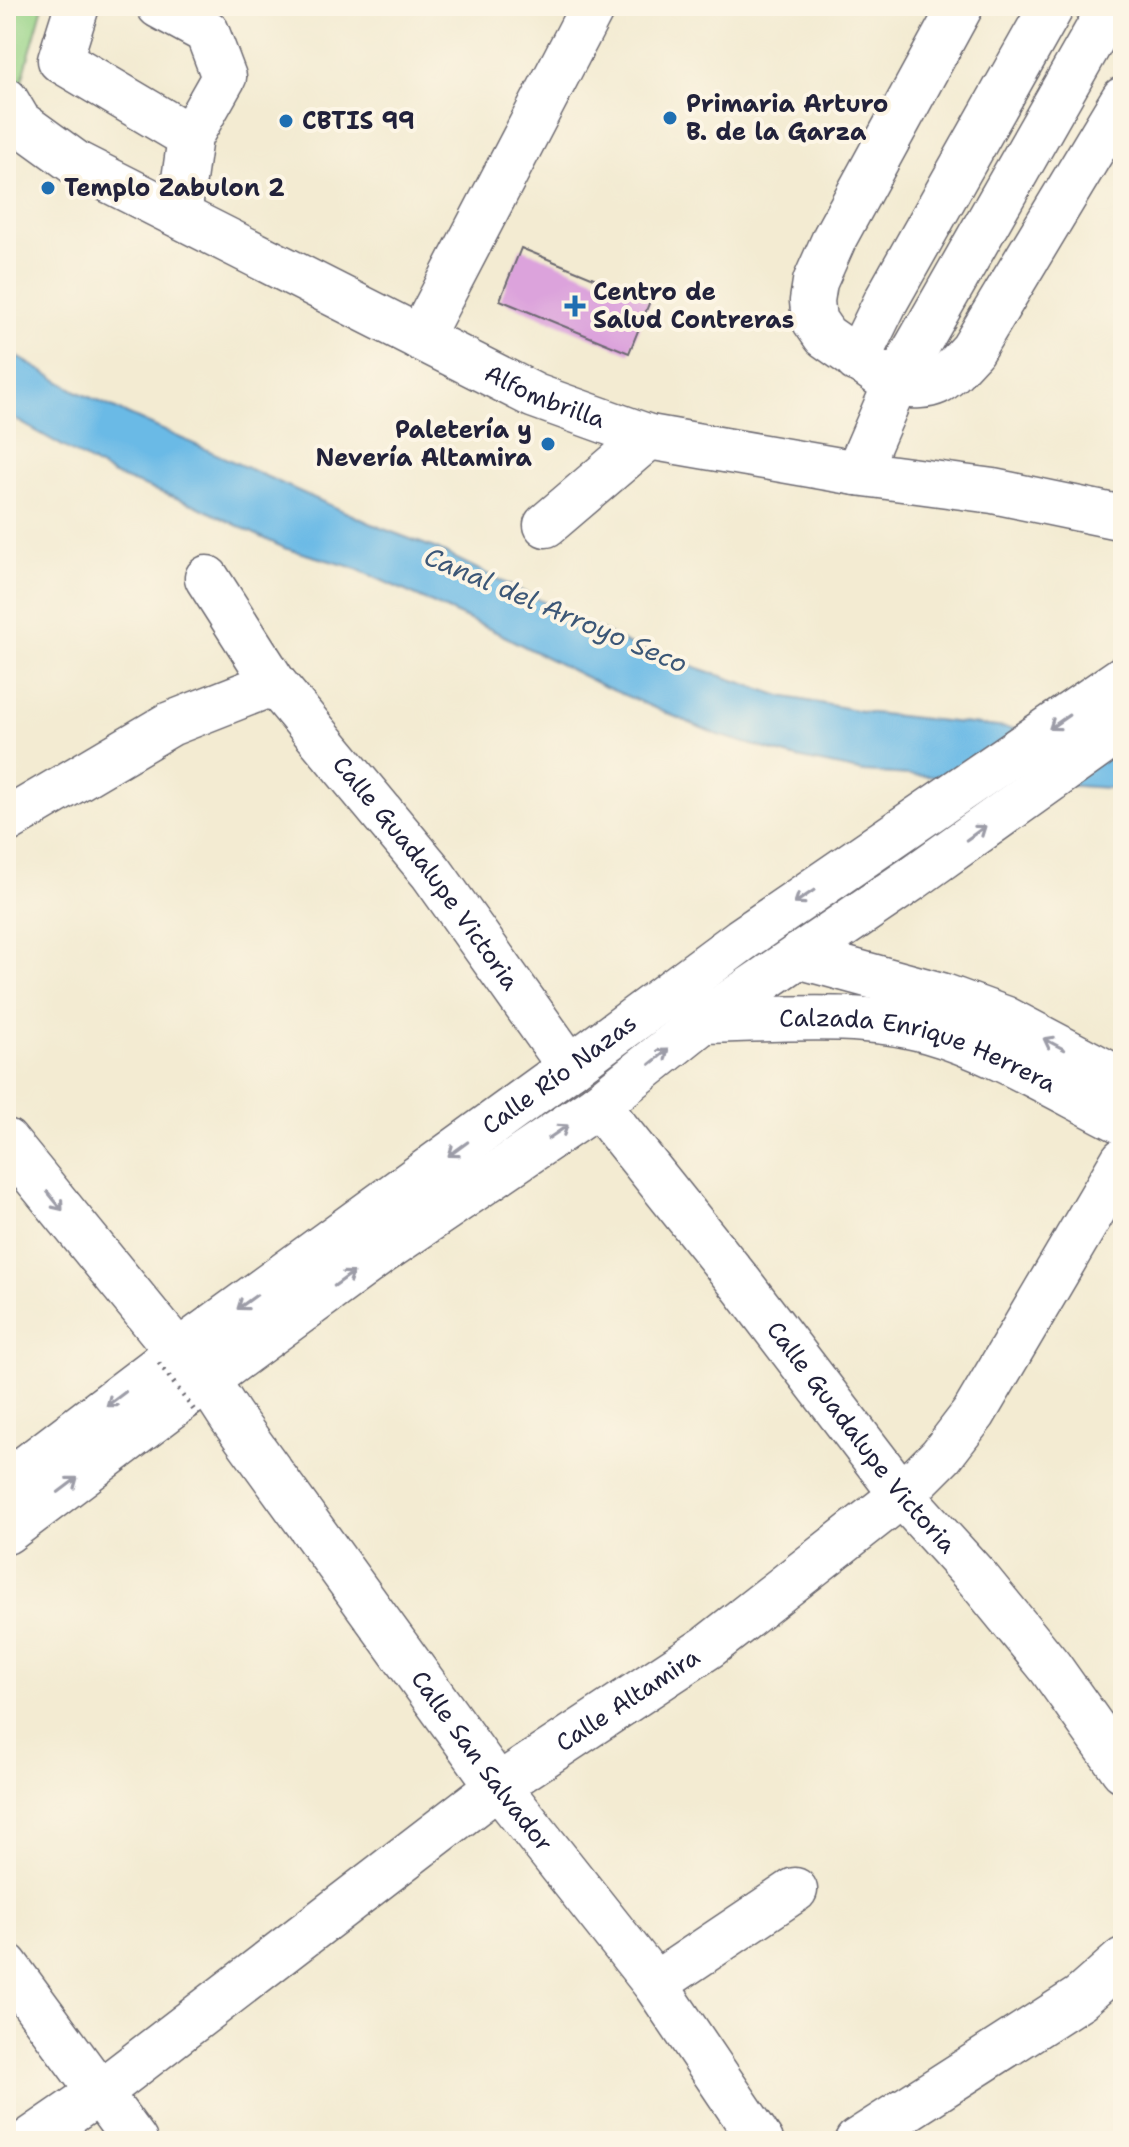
<svg xmlns="http://www.w3.org/2000/svg" width="1129" height="2147" viewBox="0 0 1129 2147" font-family="'Shantell Sans',sans-serif">
<rect width="100%" height="100%" fill="#fcf5e5"/>
<filter id="ink" filterUnits="userSpaceOnUse"><feTurbulence type="fractalNoise" baseFrequency=".0125" numOctaves="2"/><feDisplacementMap in="SourceGraphic" scale="16" xChannelSelector="R" yChannelSelector="G"/><feConvolveMatrix kernelMatrix="1 2 1 2 8 2 1 2 1" color-interpolation-filters="sRGB"/></filter>
<filter id="wash" filterUnits="userSpaceOnUse"><feTurbulence type="fractalNoise" baseFrequency=".006" numOctaves="4" result="noise"/><feDisplacementMap in="SourceGraphic" scale="32" xChannelSelector="R" yChannelSelector="G"/><feGaussianBlur stdDeviation="1.8" result="paint"/><feColorMatrix in="noise" values="0 0 0 0 0 0 0 0 0 0 0 0 0 0 0 0 0 1.4 0 .05"/><feComposite in="paint" operator="in"/></filter>
<g filter="url(#wash)">
<rect width="100%" height="100%" fill="#f3ebd2"/>
<path fill="#98d488" stroke="#5d7b62" stroke-width="2" d="M6,6H43L19,91L6,65Z"/>
<path fill="#6bbae6" stroke="#466e90" stroke-width="2" d="M6,350L78,392L381,528L437,549L630,645L781,696L872,713L1123,741V789L864,772L797,758L718,735L603,686L492,630L352,567L284,548L195,505L114,475L6,414Z"/>
<g id="blocks">
<path fill="#dca3dc" d="M521,248L650,301L629,353L500,300Z"/>
</g>
</g>
<g filter="url(#ink)">
<use href="#blocks" fill-opacity="0" stroke="#6b6870" stroke-width="2"/>
<g fill="none" stroke-linecap="round" stroke-linejoin="round">
<defs>
<g id="minor">
<path d="M77,6L60,60L190,137"/>
<path d="M159,6L207,32L224,77L190,137L179,215"/>
<path d="M961,6L835,237L815,282L812,301L814,320L825,336L895,385L1111,6"/>
<path id="s1" d="M6,100L19,122L77,164L535,396L649,437L857,473L993,491L1123,518"/>
<path d="M420,338L593,6"/>
<path d="M857,360L886,301L1052,6"/>
<path d="M857,473L895,385C939,390 943,381 972,350L1123,99"/>
<path d="M546,525L649,437"/>
<path id="s2" d="M207,578L274,683L432,873L570,1067"/>
<path d="M6,821L170,724L274,683"/>
<path d="M798,956L941,995L1004,1018L1123,1081"/>
<path id="s3" d="M703,1021C777,1020 857,1011 929,1031C993,1049 1063,1092 1123,1122"/>
<path id="s4" d="M598,1105L742,1285L902,1495L979,1580L1050,1667L1123,1770"/>
<path d="M6,1141L178,1352"/>
<path id="s5" d="M207,1380L231,1417L498,1786L655,1984L761,2141"/>
<path id="s6" d="M6,1483L178,1352L570,1067L741,940L1123,678"/>
<path d="M6,1532L207,1380L380,1253L598,1105L703,1021L913,878L1123,728"/>
<path d="M6,1965L135,2141"/>
<path d="M655,1984L795,1890"/>
<path id="s7" d="M29,2141L100,2092L498,1786L708,1647L902,1495L941,1456L974,1413L1123,1160"/>
<path d="M857,2141L1080,1998L1123,1960"/>
</g>
</defs>
<use href="#minor" stroke="#6b6870" stroke-width="47"/>
<use href="#minor" stroke="#fff" stroke-width="44"/>
<path stroke="#6b6870" stroke-width="5" stroke-dasharray="2 6" stroke-linecap="butt" d="M159,1363L199,1417"/>
</g>
<defs><path id="oneway-shaft" d="M-6 0H5M1.5-3L5.5 0L1.5 3" fill="none" stroke-width="1.6" stroke-linecap="round" stroke-linejoin="round" transform="scale(2)"/></defs>
<g stroke="#9c9ca7">
<use href="#oneway-shaft" transform="translate(1059 722) rotate(145)"/>
<use href="#oneway-shaft" transform="translate(976 833) rotate(-36)"/>
<use href="#oneway-shaft" transform="translate(804 897) rotate(146)"/>
<use href="#oneway-shaft" transform="translate(1054 1044) rotate(-152)"/>
<use href="#oneway-shaft" transform="translate(659 1057) rotate(-39)"/>
<use href="#oneway-shaft" transform="translate(558 1132) rotate(-34)"/>
<use href="#oneway-shaft" transform="translate(458 1149) rotate(144)"/>
<use href="#oneway-shaft" transform="translate(55 1201) rotate(51)"/>
<use href="#oneway-shaft" transform="translate(344 1279) rotate(-36)"/>
<use href="#oneway-shaft" transform="translate(247 1302) rotate(144)"/>
<use href="#oneway-shaft" transform="translate(116 1399) rotate(143)"/>
<use href="#oneway-shaft" transform="translate(68 1485) rotate(-37)"/>
</g>
</g>
<g fill="#1f6fb2" stroke="#fcf5e5" stroke-width="3">
<circle cx="670" cy="118" r="8"/>
<circle cx="286" cy="121" r="8"/>
<circle cx="48" cy="188" r="8"/>
<path d="M571 294h8v8h8v8h-8v8h-8v-8h-8v-8h8z"/>
<circle cx="548" cy="444" r="8"/>
</g>
<g text-anchor="middle" stroke-width="8" stroke-linejoin="round" paint-order="stroke">
<g font-size="24" font-weight="bold" fill="#22223b" stroke="#fcf5e5" text-anchor="start">
<text x="686" y="112">Primaria Arturo<tspan x="686" dy="28">B. de la Garza</tspan></text>
<text x="302" y="129">CBTIS 99</text>
<text x="64" y="196">Templo Zabulon 2</text>
<text x="593" y="300">Centro de<tspan x="593" dy="28">Salud Contreras</tspan></text>
<text x="532" y="438" text-anchor="end">Paletería y<tspan x="532" dy="28">Nevería Altamira</tspan></text>
</g>
<g font-size="24" fill="#22223b" stroke="#fcf5e5">
<text dy="8" stroke="none"><textPath href="#s1" startOffset="620">Alfombrilla</textPath></text>
<text dy="8" stroke="none"><textPath href="#s2" startOffset="368">Calle Guadalupe Victoria</textPath></text>
<text dy="8" stroke="none"><textPath href="#s3" startOffset="220">Calzada Enrique Herrera</textPath></text>
<text dy="8" stroke="none"><textPath href="#s6" startOffset="688">Calle Río Nazas</textPath></text>
<text dy="8" stroke="none"><textPath href="#s4" startOffset="424">Calle Guadalupe Victoria</textPath></text>
<text dy="8" stroke="none"><textPath href="#s7" startOffset="744">Calle Altamira</textPath></text>
<text dy="8" stroke="none"><textPath href="#s5" startOffset="470">Calle San Salvador</textPath></text>
</g>
<g font-size="26" font-style="italic" fill="#3c5777" stroke="#fcf5e5">
<text transform="translate(556 610) rotate(23)" y="9">Canal del Arroyo Seco</text>
</g>
</g>
<rect width="1129" height="2147" fill="none" stroke="#fcf5e5" stroke-width="32"/>
</svg>
